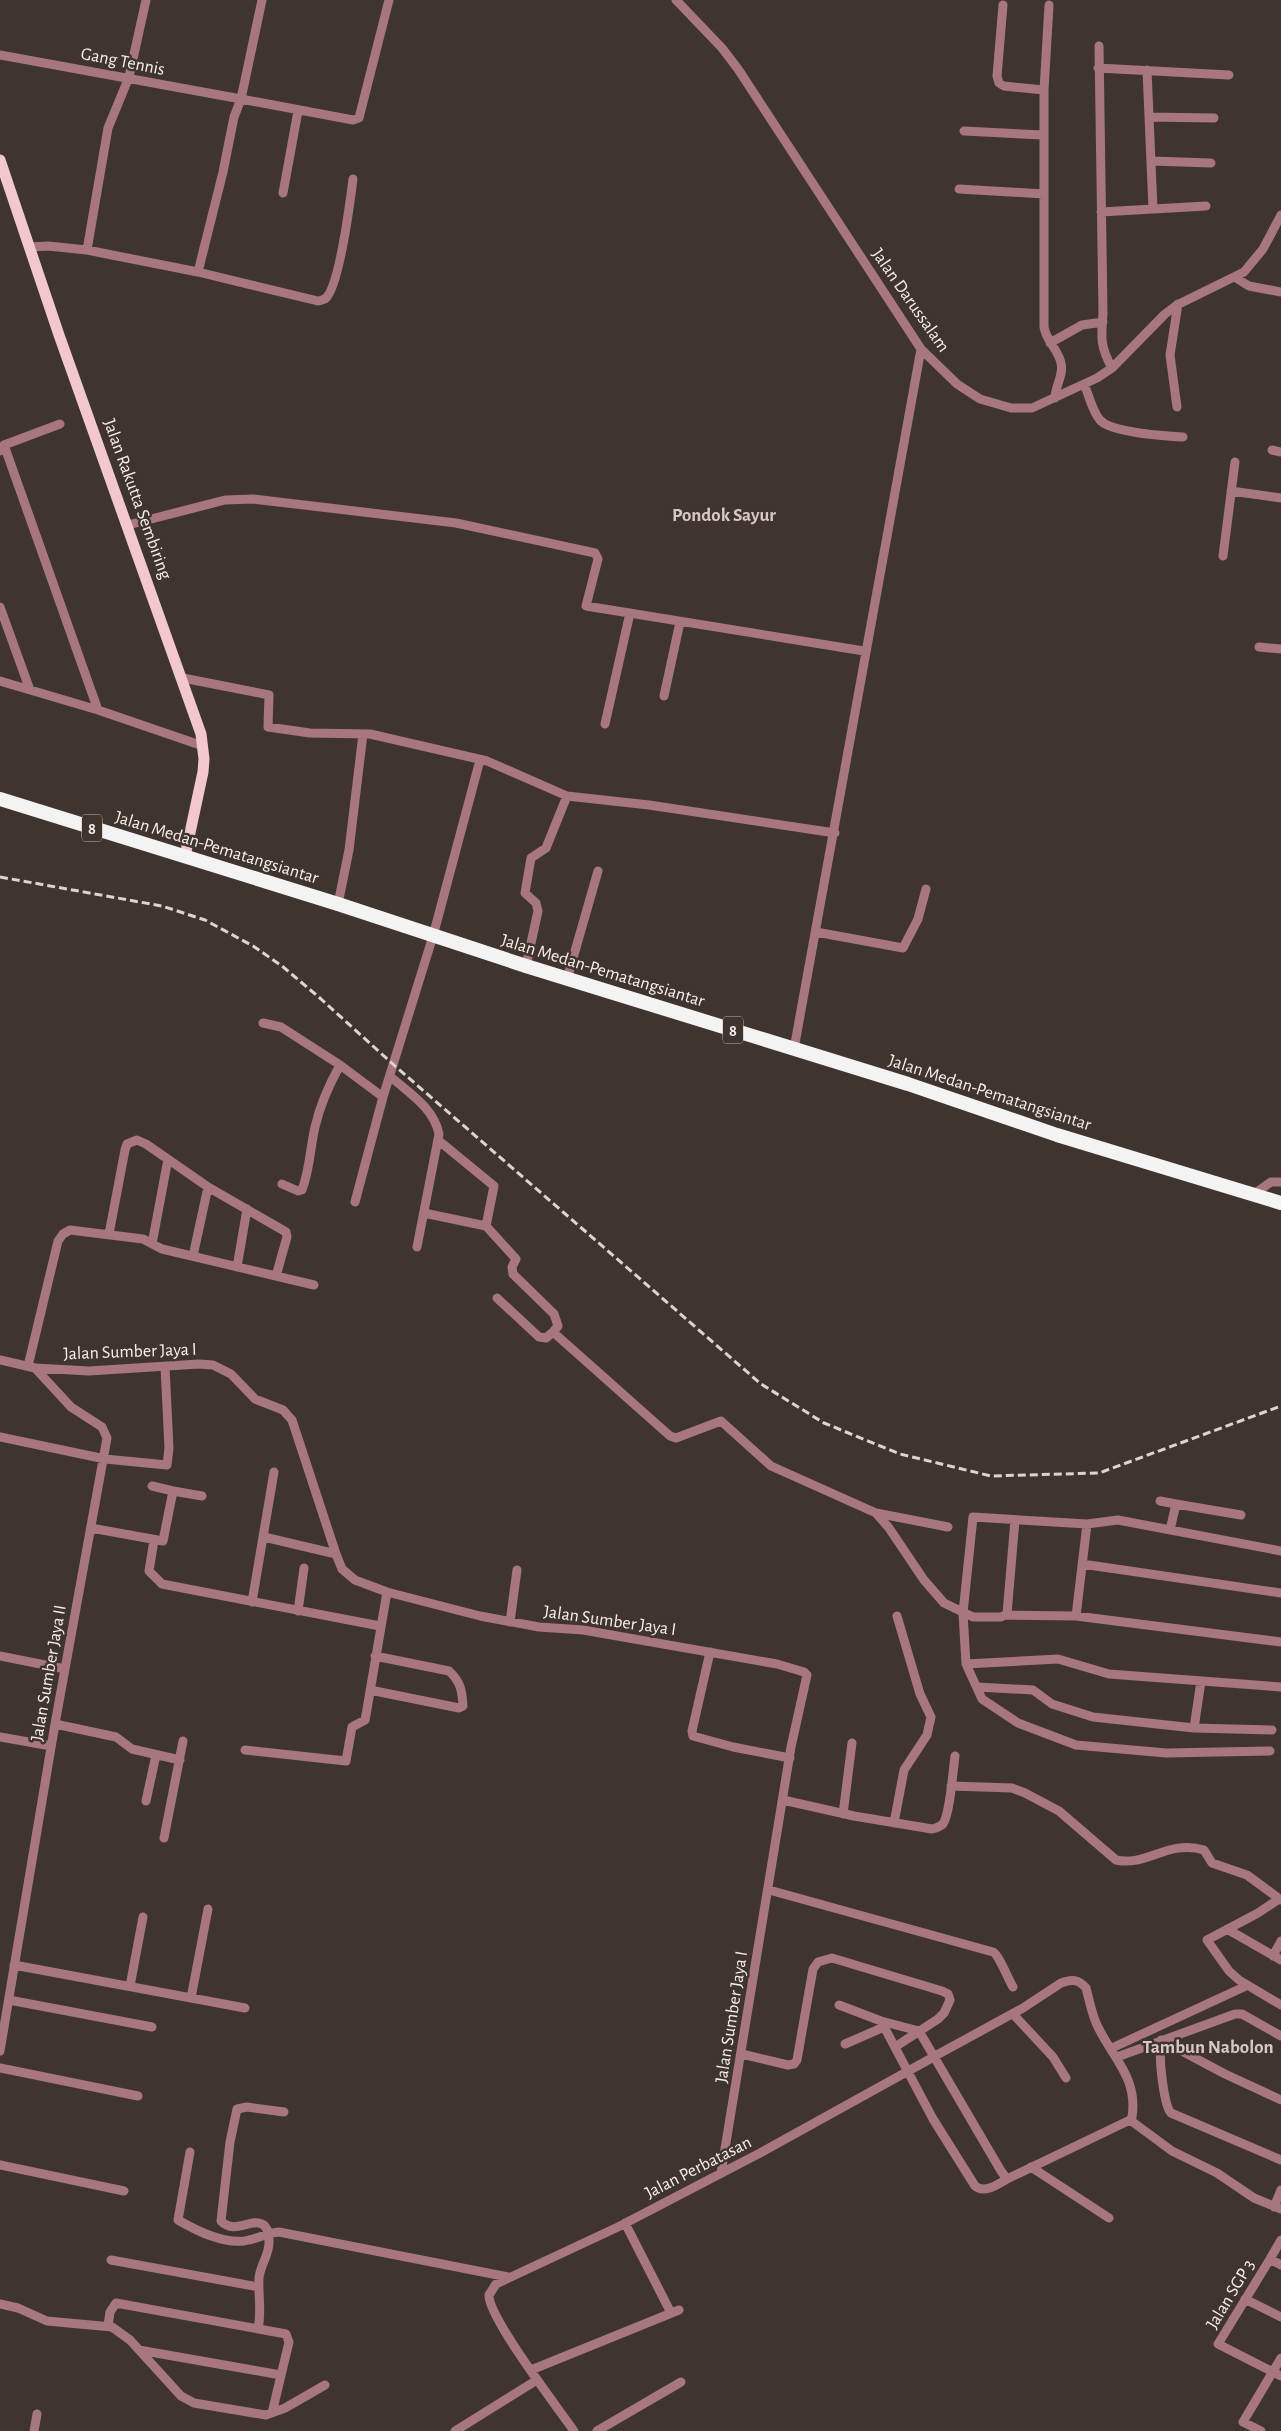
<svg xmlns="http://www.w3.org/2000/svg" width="1281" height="2431" viewBox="0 0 1281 2431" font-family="'Alegreya Sans',sans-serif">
<rect width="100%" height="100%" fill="#40352e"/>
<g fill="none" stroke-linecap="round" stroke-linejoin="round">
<path stroke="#a8767e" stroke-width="9" d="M676,0L722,48L738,69L921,349L957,384L980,399L1011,408H1032L1097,378L1112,368L1165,314L1177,305L1244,272L1263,249L1281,215
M1003,5L997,76L999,83L1004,86L1044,90
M1049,5L1044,90V327C1046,341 1058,349 1061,363C1064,375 1055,386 1055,398
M1099,46L1103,314C1101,338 1100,346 1112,368
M0,55L241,99L262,0
M1098,68L1229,75
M1149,117L1214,118
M964,131L1043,135
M1151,161L1211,163
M959,189L1044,194
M283,193L298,111
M1153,209L1206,206
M1101,212L1153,209L1147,70
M30,247L48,246L87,250L198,272L318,301C320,301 325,299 326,298C340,284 350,202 353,179
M87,250L108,128L129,77L146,0
M198,272L223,172L234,117L241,99L353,120L359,118L389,0
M1236,278L1249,286L1281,292
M1050,343L1082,325L1103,322
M1084,384C1089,395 1092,411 1100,420C1111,433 1166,436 1183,437
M1177,407L1170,355L1178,304
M4,445L60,424
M1272,450L1281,452
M0,451L4,445L98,710
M1231,491L1281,498
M128,525L225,500L253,499L456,523L595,553L598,559L586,606L864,651
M1223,556L1235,462
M0,607L30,690
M1259,647L1281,649
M183,678L269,695L268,727L310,733L370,734L487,761L567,796L649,805L835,833
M0,681L98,710L203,746
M664,696L680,622
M605,724L630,613
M338,904L349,850L363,734
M816,932L903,948L918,919L926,889
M526,966L538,911L536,903L525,893L531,858L546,848L567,796
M567,979L598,871
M263,1023L281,1027L340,1065
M794,1049C838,816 877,582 921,349
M391,1077C409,1093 434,1108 439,1134L417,1247
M282,1184L298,1191L302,1190C310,1169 310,1148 315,1127C320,1105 329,1085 340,1065L383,1097
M1254,1194L1271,1182H1281
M355,1202L383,1097L433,936L480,760
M424,1213L486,1226L494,1186L438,1140
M486,1226L516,1259L512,1267L513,1274L554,1314L558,1326L553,1332L670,1436L676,1438L721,1421L771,1466L876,1513L889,1528L924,1580L944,1603L973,1617H1001L1007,1614L1015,1520
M109,1234L125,1150L127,1144L137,1140L146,1144L208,1187L286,1232L287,1237L276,1276
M152,1244L168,1159
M193,1256L208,1187
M237,1267L247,1209
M497,1298L539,1337L546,1338L553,1332
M0,1360L35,1368L71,1407L102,1427L107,1438L55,1724L0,2051
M28,1366L58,1241L63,1234L70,1230L143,1239L162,1249L314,1285
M35,1368L89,1371L199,1364L213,1365L231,1374L255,1399L283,1410L292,1420L336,1554L342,1569L355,1580L387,1592L480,1616L539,1627L583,1630L777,1664L804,1672L807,1675L791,1747L721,2173
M0,1437L105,1459L167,1465L169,1448L165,1367
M173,1491L202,1496
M1160,1501L1176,1504
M876,1513L948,1527
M91,1528L163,1541L173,1491L152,1486
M1170,1530L1176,1504L1241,1515
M264,1537L336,1554
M154,1540L149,1571L162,1584L380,1626
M1082,1564L1281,1593
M252,1602L274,1472
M298,1611L304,1568
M1005,1615L1076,1616L1281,1642
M1076,1616L1087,1524
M510,1622L517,1570
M710,1652L692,1731L693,1736L733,1747L790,1758
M0,1656L65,1669
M966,1664L1058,1659L1109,1674L1281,1687
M977,1687L1033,1690L1052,1704L1093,1717L1194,1728L1272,1730
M370,1690L459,1708L463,1706C462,1691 461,1682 449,1671L375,1656
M55,1724L116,1737L132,1749L180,1760
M1194,1728L1201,1681
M0,1737L51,1746
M245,1750L346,1761L352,1727L365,1720L366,1715L387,1592
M1270,1751L1166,1753L1076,1745L1018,1723L982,1699L966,1664L963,1613L973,1517L1087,1524L1118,1520L1281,1551
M951,1786L1012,1788L1025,1793L1059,1811L1116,1860C1147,1867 1168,1839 1204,1850L1212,1863L1247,1875L1281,1900
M783,1800L854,1816L932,1829C936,1828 940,1827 943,1824C950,1814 953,1770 955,1756
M146,1801L156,1755
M843,1814L852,1743
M894,1823L904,1770L927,1735L931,1717L920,1694L897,1616
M164,1838L183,1741
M769,1890L993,1952C999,1955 1008,1979 1013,1987
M1279,1899L1258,1913L1207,1940L1229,1971L1239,1980L1281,2005
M1227,1929L1281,1960
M1273,1956L1281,1941
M14,1965L245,2008
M130,1986L143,1917
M191,1998L208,1909
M9,2000L152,2027
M1013,2014L1053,2057L1066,2078
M881,2021L933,2119L975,2186C985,2194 998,2184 1007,2179
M1161,2040L1225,2074L1281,2100
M1165,2043C1164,2045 1162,2047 1161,2050C1159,2060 1164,2106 1171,2113L1281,2160
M845,2044L884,2027
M1112,2048L1246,1986
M742,2054L788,2065L794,2064L797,2060L813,1969L818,1962L832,1958L942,1991L948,1994L950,2000L944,2013L938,2019L895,2047
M1117,2057L1235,2014H1242L1281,2036
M0,2068L138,2096
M1130,2120L1172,2151L1217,2173L1254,2198L1281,2209
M190,2152L178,2220C197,2231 226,2246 249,2240C259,2238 267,2233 279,2232L508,2277
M0,2165L124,2191
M1031,2167L1109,2218
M1274,2207L1281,2190
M625,2223L671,2313
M1281,2240L1270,2259L1281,2265
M1270,2259L1218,2344L1281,2376
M111,2260L259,2287
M1245,2299L1281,2317
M0,2304L18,2308L47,2321L112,2327L130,2340L181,2396L194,2403L266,2415L285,2408L325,2385
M108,2326L110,2312L116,2303L286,2334L289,2342L272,2413
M258,2329C262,2310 258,2297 259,2278C260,2265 270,2254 269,2241C269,2235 268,2227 262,2224C250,2218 235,2235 221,2221L230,2142L237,2109L247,2107L284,2112
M139,2350L281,2375
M531,2370L679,2310
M34,2431L37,2414
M455,2431L537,2380
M574,2431C558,2408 488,2317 489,2295L496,2284L618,2227L760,2153L930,2059L935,2056L1023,2008L1061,1983C1072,1979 1078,1979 1086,1988C1090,2002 1092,2017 1099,2029C1114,2059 1138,2079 1132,2117L1130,2120L1007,2179L1001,2171L919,2031L881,2021L839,2005
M597,2431L681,2382
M1261,2431L1243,2422L1281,2358"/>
<path stroke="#f2c8cd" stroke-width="11" d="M0,160L59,335L201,734L204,759L203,772L185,856"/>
<path stroke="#f3f3f3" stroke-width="14" d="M0,799L338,904L526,966L908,1084L1057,1135L1281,1203"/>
<path stroke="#dbd4cf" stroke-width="3" stroke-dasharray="8 4" stroke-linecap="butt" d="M0,877L162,906L205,920L253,946L282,966L321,999L395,1066L761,1384L824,1423L900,1454L991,1476L1099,1473L1281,1406"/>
</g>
<g text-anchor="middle" stroke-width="5" stroke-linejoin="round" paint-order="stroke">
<g fill="#40352e" stroke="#bfb7b2" stroke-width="1">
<rect x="82" y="814.5" width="20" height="27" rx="4"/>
<rect x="723" y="1016.5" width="20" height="27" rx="4"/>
</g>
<g font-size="16" font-weight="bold" fill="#f6efea">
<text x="92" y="834">8</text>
<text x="733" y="1036">8</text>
</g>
<g font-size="18" fill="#f6efea" stroke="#40352e">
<text transform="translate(123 61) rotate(11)" y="6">Gang Tennis</text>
<text transform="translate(911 300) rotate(55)" y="6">Jalan Darussalam</text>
<text transform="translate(138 499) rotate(70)" y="6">Jalan Rakutta Sembiring</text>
<text transform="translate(217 847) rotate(17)" y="6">Jalan Medan-Pematangsiantar</text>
<text transform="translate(603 970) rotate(17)" y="6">Jalan Medan-Pematangsiantar</text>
<text transform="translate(990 1092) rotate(18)" y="6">Jalan Medan-Pematangsiantar</text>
<text transform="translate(130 1351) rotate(-2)" y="6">Jalan Sumber Jaya I</text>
<text transform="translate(610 1620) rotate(8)" y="6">Jalan Sumber Jaya I</text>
<text transform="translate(48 1673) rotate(-80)" y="6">Jalan Sumber Jaya II</text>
<text transform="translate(731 2017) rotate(-81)" y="6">Jalan Sumber Jaya I</text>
<text transform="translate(698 2167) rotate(-27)" y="6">Jalan Perbatasan</text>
<text transform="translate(1230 2294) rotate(-59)" y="6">Jalan SGP 3</text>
</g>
<g font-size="19" font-weight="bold" fill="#d7c9c1" stroke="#40352e">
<text x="724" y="521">Pondok Sayur</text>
<text x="1208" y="2053">Tambun Nabolon</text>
</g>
</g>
</svg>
